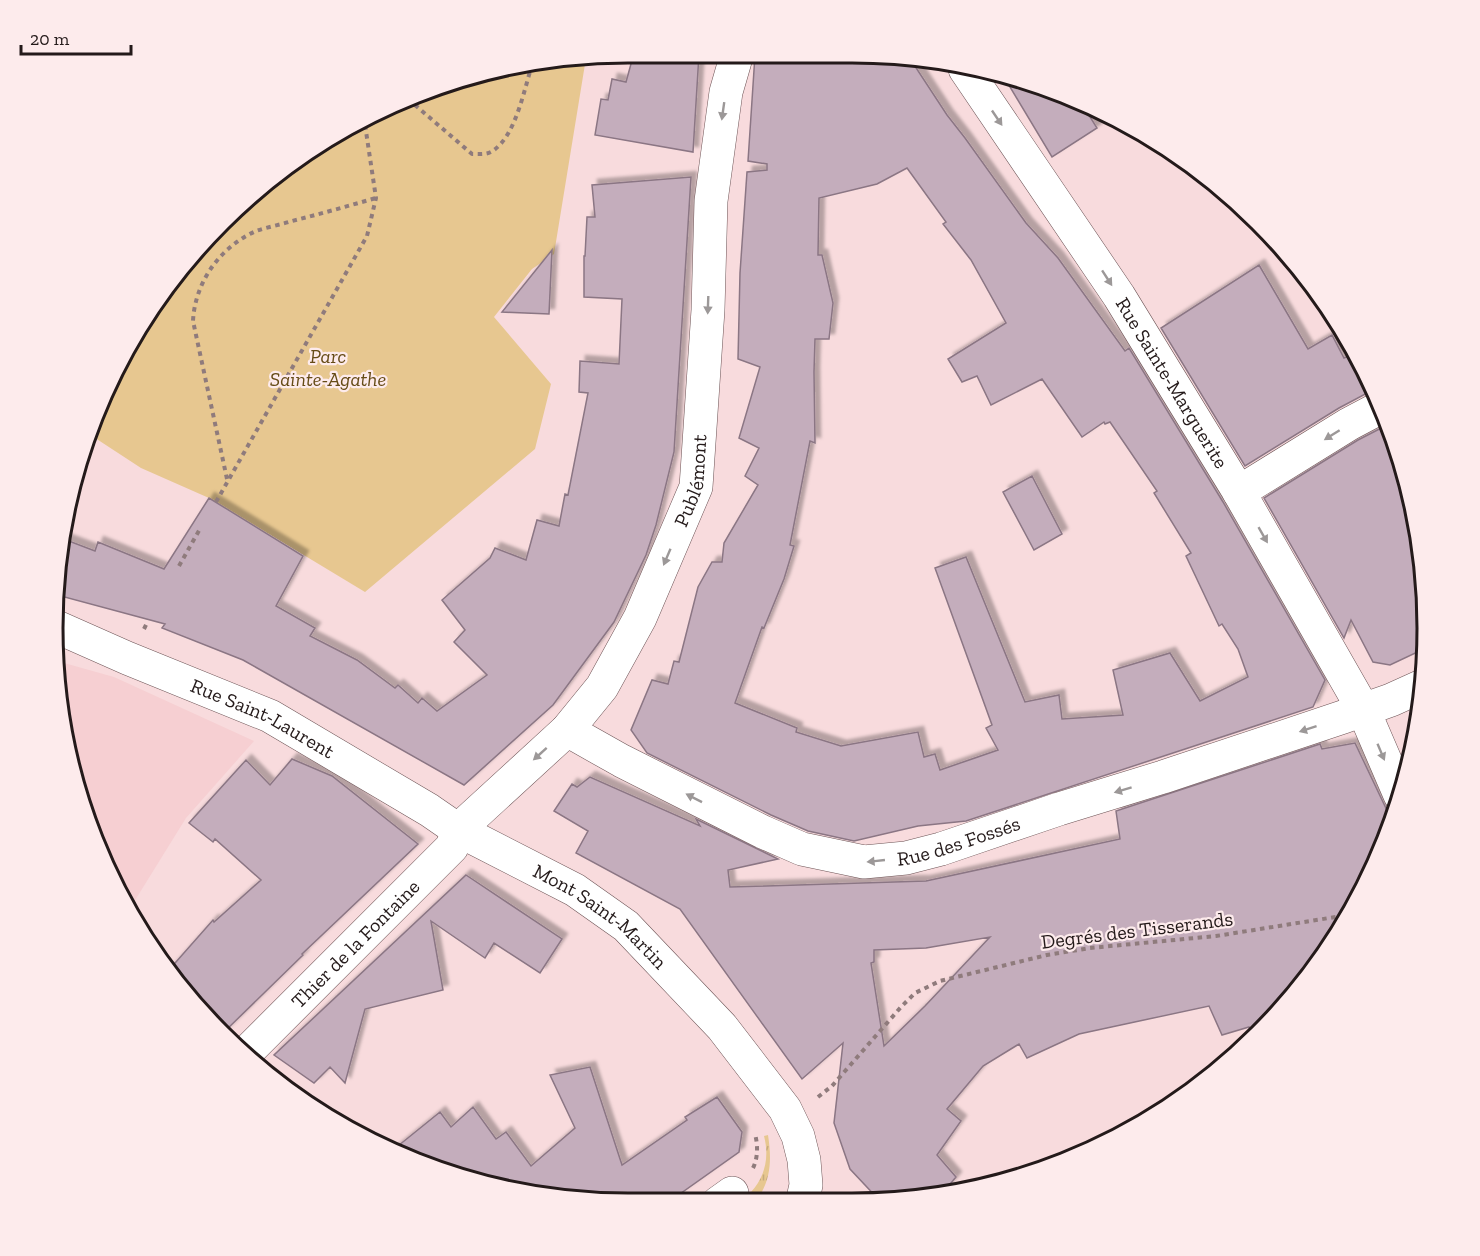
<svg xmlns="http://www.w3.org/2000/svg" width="1480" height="1256" viewBox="0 0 1480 1256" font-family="'Zilla Slab',serif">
<defs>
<pattern id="grass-tufts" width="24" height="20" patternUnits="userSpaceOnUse" patternTransform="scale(1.5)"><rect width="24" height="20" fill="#e7c790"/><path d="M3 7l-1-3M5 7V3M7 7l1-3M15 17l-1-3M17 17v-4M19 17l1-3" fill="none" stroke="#c6aa7c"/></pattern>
<filter id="shadow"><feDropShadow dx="5.5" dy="-5.5" stdDeviation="1.5" flood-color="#0004"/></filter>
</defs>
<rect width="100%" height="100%" fill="#f8dbdd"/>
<path fill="#f6cfd2" d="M57,661L114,677L254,741L186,818L129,910L96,848L57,703Z"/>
<path fill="url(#grass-tufts)" d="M768,1135C772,1161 771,1181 755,1203H739C762,1186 771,1163 764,1136Z"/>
<path fill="#e7c790" d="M586,58L554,254L532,269L494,317L551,384L535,449L365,592L209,498L141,468L89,434L96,408L150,308L249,195L373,112L479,72Z"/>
<path fill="#c4adbc" stroke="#8b7684" stroke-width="1.5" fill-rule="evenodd" filter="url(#shadow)" d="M634,53L699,54L693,152L595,135L601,99L608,100L612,79L626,82Z
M755,55L909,57L947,115L965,138L1026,223L1058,258L1125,351L1129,348L1223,502L1325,680L1313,707L966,821L918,826L854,841L808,831L771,815L647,753L631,730L652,680L668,684L674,661L679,662L698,587L712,562H722L724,543L758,485L745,476L759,448L739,438L760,367L738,359L740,273L747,172L767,170V164L748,161ZM907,168L946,222L943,224L971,260L1006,323L948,359L962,382L977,376L991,405L1042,379L1082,437L1104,422L1105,424L1110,422L1157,491L1154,493L1191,553L1186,556L1219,626L1222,624L1238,649L1248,677L1200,701L1170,653L1113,670L1123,715L1062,719L1059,695L1025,702L966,557L935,568L992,725L986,728L998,750L940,770L935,754L924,757L918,732L841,746L796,732L797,728L735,703L762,627L764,628L784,579L794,546L790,545L810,441L815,443L814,372L815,339H829L833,303L822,255H818L819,198L877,184Z
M1007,82L1082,104L1097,128L1052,157Z
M691,177L674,452L656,525L646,555L614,622L553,705L464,785L243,660L162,628L165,624L57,595V553L61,538L95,551L98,542L164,569L209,498L303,556L276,606L315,628L310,636L357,660L395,688L398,685L418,703L422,698L437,711L487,675L454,642L465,630L442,600L490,558L495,548L526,560L537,520L559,526L565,494L568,495L588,393L579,392L580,361L619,364L622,299L584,297V256H585L587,217H595L592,185Z
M552,250L549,314L502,312Z
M1259,265L1308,349L1332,335L1344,358L1351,355L1373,390L1339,408L1245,466L1161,328Z
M1389,424L1417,516L1427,628L1426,648L1390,665L1373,662L1351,620L1344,638L1264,498L1358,440Z
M1032,476L1062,534L1034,550L1003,492Z
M1355,743L1392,821L1384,848L1330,948L1259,1035L1253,1040L1249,1027L1222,1035L1209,1006L1079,1034L1027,1058L1019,1044L983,1066L947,1109L961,1121L937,1155L956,1177L941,1195L880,1201L850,1169L834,1123L843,1043L802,1079L680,909L576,853L588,831L554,811L572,784L577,787L590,777L700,826L696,819L778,859L728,870L730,887L926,881L1120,839L1116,811L1320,744L1322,749ZM990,937L925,1006L884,1046L871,963L874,962V950L926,948Z
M292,759L332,776L418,844L302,954L303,955L221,1035L168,971L213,920L214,922L261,880L215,839L213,842L189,823L246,760L270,785Z
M466,875L562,939L540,973L494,943L485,958L431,921L443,990L365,1009L345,1083L330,1067L314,1083L274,1055Z
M590,1067L622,1165L687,1120L685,1117L717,1097L742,1132L739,1152L667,1203L642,1202H590L443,1173L393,1150L440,1112L451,1127L473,1107L496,1139L506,1132L531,1166L575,1128L550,1075Z"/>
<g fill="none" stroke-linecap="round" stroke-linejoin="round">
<defs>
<g id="minor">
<path id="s1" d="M965,69L1119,296L1239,492L1363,709L1400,795"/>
<path d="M1239,492L1349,424L1383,406"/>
<path id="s2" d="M57,627L127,658L270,716L429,810L458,830L575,890L626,926L722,1027L785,1109L798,1136L804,1160L806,1185L802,1203"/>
<path id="s3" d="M567,730L622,761L763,832L802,849L864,862L906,858L941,849L1059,809L1163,777L1343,717L1391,700L1422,686"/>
<path id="s4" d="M458,830L567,730L602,687L640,618L696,487L708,310L711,201L726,92L737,54"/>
<path id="s5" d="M245,1054L452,847L458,830"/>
<path d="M718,1203L732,1193"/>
</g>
</defs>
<use href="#minor" stroke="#6d5456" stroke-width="34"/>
<path stroke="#8f7b7c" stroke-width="4" stroke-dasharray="4.5 4.5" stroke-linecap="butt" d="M408,99L472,154C480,154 488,155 494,150C516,134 524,90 532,65
M227,479L193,321C195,282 220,247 256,231C267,227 280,225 292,221C320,214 348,206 376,198
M216,502L367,236L376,198L364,118
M179,566L201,527
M144,629L148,621
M818,1097L832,1086L901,1007L915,993L940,981L1047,955L1090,948L1216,936L1348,915
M753,1168C758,1158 758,1145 755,1134"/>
<use href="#minor" stroke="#fff" stroke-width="33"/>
</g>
<defs><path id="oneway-solid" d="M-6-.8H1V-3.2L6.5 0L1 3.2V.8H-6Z" transform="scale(1.5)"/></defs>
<g fill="#9c9898">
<use href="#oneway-solid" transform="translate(723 111) rotate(98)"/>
<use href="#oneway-solid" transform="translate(997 118) rotate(56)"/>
<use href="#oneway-solid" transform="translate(1107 278) rotate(57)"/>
<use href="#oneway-solid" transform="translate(708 305) rotate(92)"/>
<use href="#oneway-solid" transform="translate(1332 435) rotate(148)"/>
<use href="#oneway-solid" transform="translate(1263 535) rotate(60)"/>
<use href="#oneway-solid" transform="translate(667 557) rotate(113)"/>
<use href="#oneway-solid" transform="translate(1308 729) rotate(162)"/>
<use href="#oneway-solid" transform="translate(1381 752) rotate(67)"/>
<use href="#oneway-solid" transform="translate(540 754) rotate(138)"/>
<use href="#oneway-solid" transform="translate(1123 790) rotate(163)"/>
<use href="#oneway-solid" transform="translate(694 798) rotate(-153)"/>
<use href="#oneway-solid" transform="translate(876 861) rotate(174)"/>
</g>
<g text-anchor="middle" stroke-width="4.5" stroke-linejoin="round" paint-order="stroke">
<g font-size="20" font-style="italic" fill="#664b16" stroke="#fdebec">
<text x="328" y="363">Parc<tspan x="328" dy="23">Sainte-Agathe</tspan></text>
</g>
<g font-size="20" fill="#241a1a" stroke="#fdebec">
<text dy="7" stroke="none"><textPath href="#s1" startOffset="376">Rue Sainte-Marguerite</textPath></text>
<text dy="7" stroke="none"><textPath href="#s4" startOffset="430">Publémont</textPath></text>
<text dy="7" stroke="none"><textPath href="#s2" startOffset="225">Rue Saint-Laurent</textPath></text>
<text dy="7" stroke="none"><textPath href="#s3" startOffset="424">Rue des Fossés</textPath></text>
<text dy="7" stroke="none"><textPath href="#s2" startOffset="618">Mont Saint-Martin</textPath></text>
<text transform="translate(1137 930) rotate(-7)" y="7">Degrés des Tisserands</text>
<text dy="7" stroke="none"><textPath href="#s5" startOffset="156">Thier de la Fontaine</textPath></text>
</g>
</g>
<path d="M0 0H1480V1256H0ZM628 63H852A565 565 0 0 1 1417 628V628A565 565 0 0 1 852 1193H628A565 565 0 0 1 63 628V628A565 565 0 0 1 628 63Z" fill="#fdebec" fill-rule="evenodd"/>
<path fill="none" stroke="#241a1a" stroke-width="3" d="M628 63H852A565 565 0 0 1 1417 628V628A565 565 0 0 1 852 1193H628A565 565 0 0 1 63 628V628A565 565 0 0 1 628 63Z"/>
<path d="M21 45v9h110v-9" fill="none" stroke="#241a1a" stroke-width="3"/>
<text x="30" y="45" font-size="18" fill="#241a1a" stroke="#fdebec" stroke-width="4.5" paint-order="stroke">20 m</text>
</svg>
